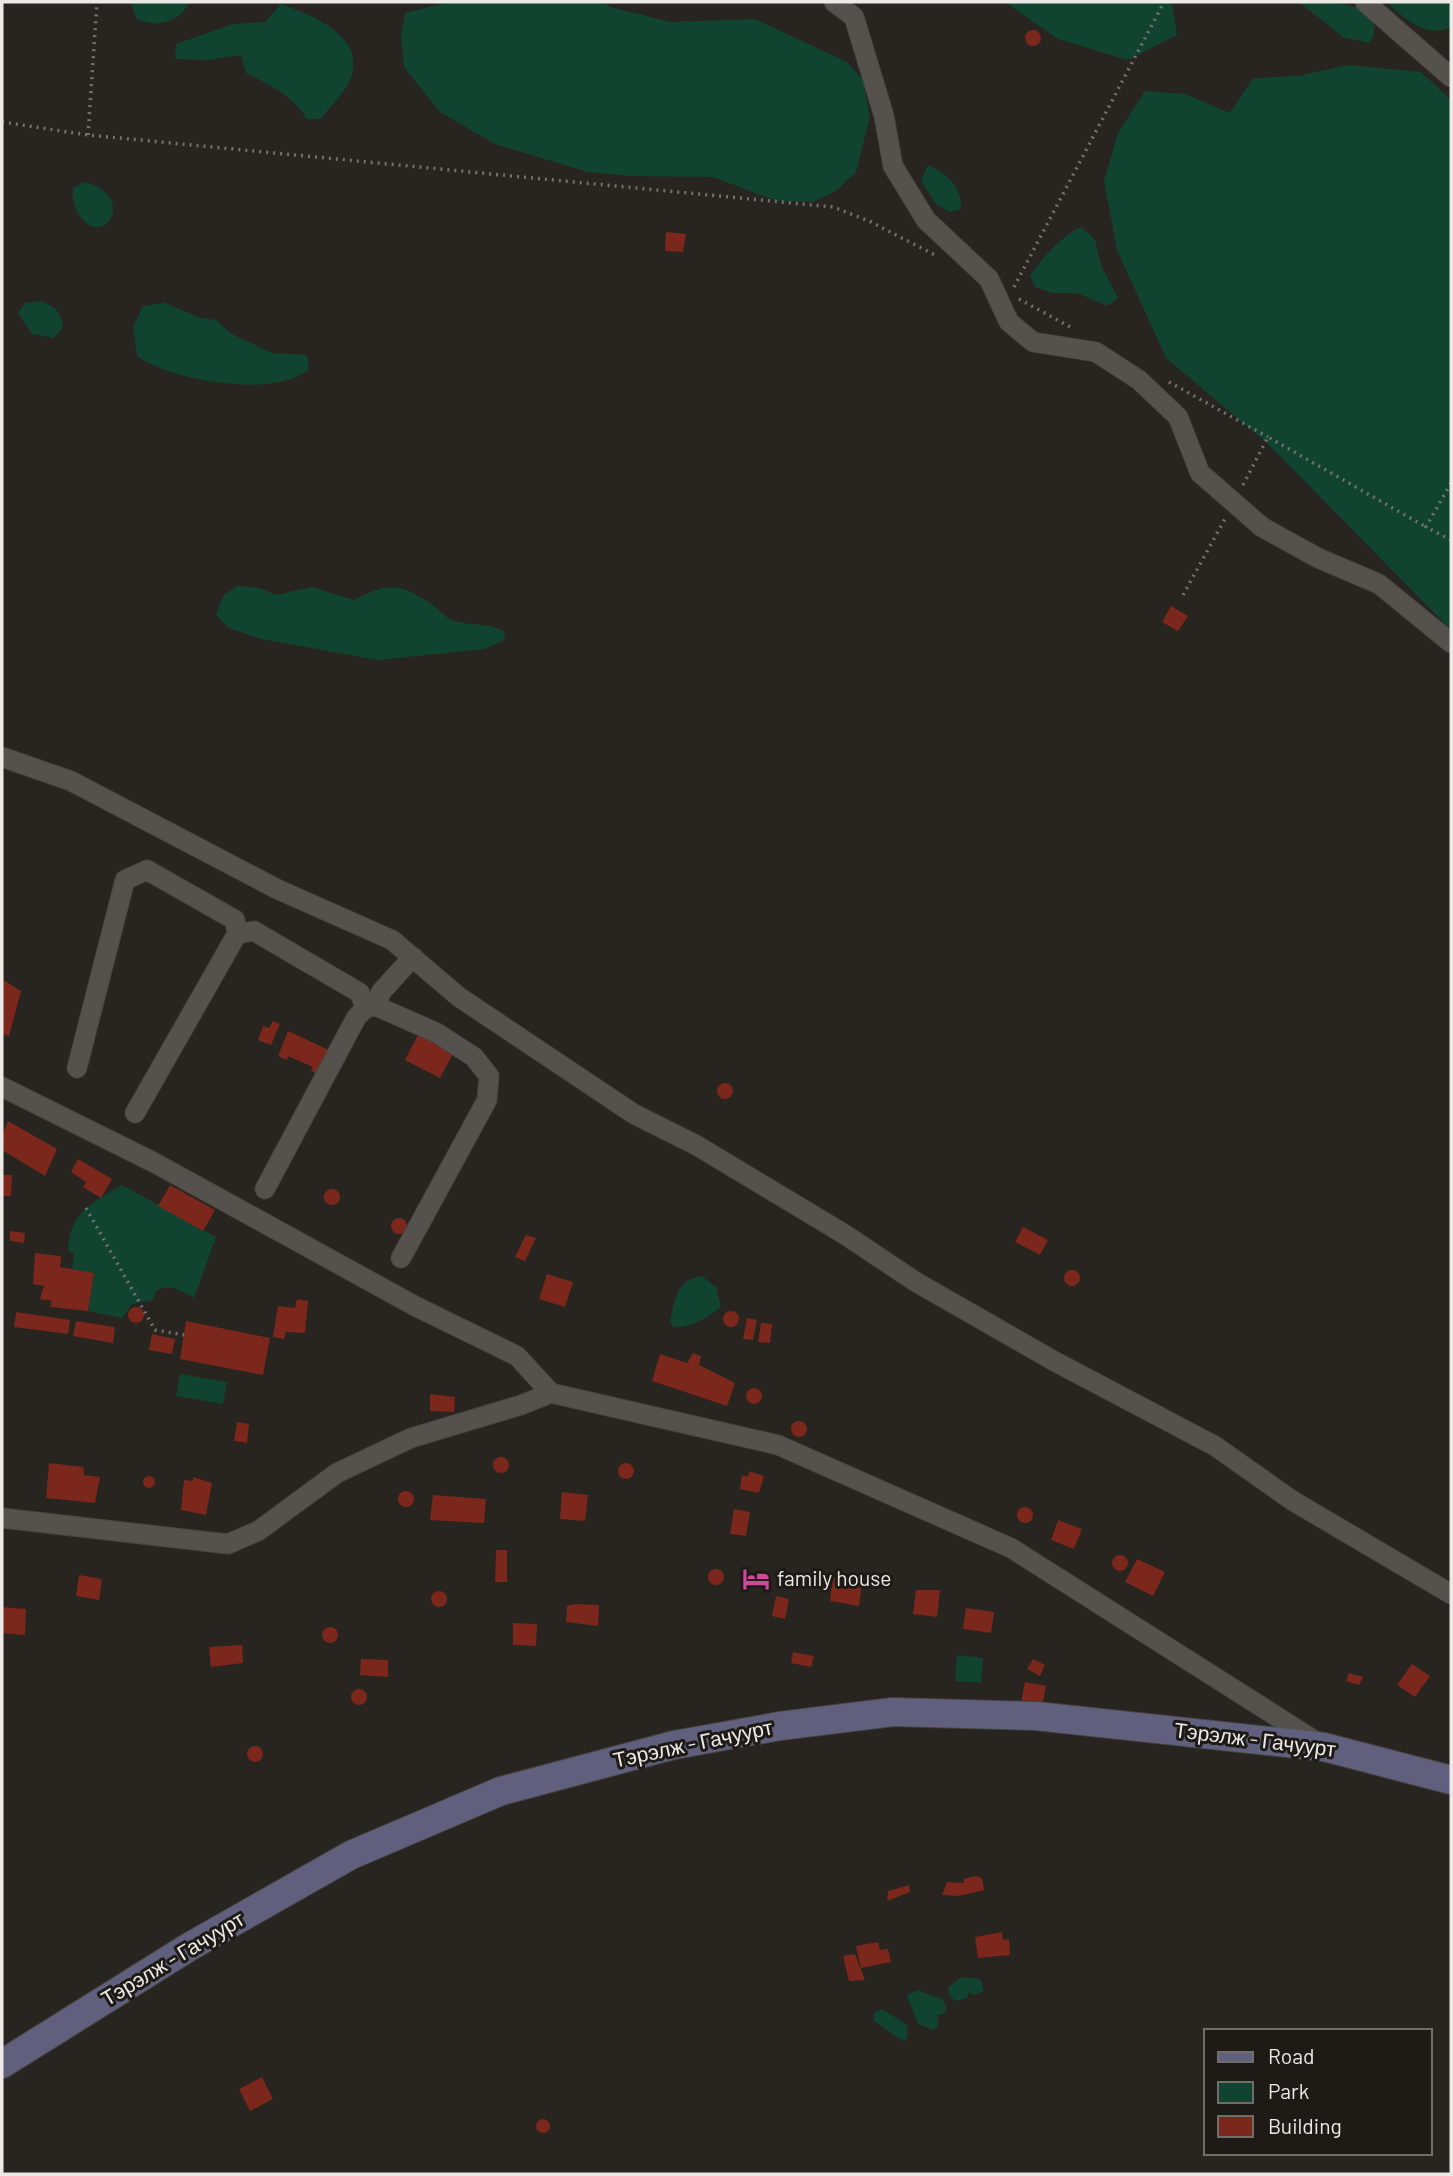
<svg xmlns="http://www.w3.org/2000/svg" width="1453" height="2176" viewBox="0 0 1453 2176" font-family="Barlow,sans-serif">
<rect width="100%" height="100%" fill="#282420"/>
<path fill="#104430" d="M131,2H190C179,23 156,29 136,18Z
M450,2H604L610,7L671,22L755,19L847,62L863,80L870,116L856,172L836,191L813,202L777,201L713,177L630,176L588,172L495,144L440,112L404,67L401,36L405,13Z
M1005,2H1172L1177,35L1127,60L1058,39Z
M1299,2C1327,2 1392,0 1370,43L1343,37Z
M1386,2H1451V27C1425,39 1405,18 1386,2Z
M281,4C309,14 363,34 352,74C348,91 331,105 321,119H307C292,95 271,86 246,73L241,55L208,60L175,59L176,44L233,24L265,22Z
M1348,65L1421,72L1451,100V630L1268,444L1166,358L1117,250L1104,181L1118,133L1145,91L1185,94L1230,113L1253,78L1298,76Z
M928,165C947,173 962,187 961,209L949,212L936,204L921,181Z
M84,182C137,195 106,247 82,219C74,209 72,200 73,188Z
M1082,227L1095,240L1101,265L1118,298L1107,306L1077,293H1052L1035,287L1030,276C1040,260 1064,233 1082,227Z
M42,301L56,309L63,322L61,330L53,338L32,334L18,313L25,303Z
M165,303L200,318L216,320L232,334L272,353L307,355L309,369C275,399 171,381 137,356L133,327L143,306Z
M237,586L259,588L276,595L312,587L354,600C387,583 398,582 430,603C437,607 444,617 452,620C470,627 487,621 505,632L504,640L485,649L378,660L261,639L229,628L216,615L223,596Z
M122,1185L216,1237L194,1298C181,1291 170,1282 156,1291L153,1300L132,1304L122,1318L88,1311L94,1273L72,1269L74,1255L68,1249C71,1210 92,1204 122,1185Z
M702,1276L716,1287L721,1307C708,1317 690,1329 673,1327L670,1322C675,1299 676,1280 702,1276Z
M180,1374L227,1382L223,1404L176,1396Z
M957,1655L983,1658L981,1683L955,1681Z
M962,1977L980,1979L984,1991L973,1995L969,1992L967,1998L957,2001L950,1997L948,1987Z
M917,1990L942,1999L947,2007L944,2014L937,2015L939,2024L934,2030L918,2024L907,1995Z
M882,2009L907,2025L908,2036L904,2042L874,2021V2013Z"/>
<path fill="#7b271c" d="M1025 38a8 8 0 1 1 16 0a8 8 0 1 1-16 0Z
M666,232L686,234L683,252L665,251Z
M1171,606L1188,616L1178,631L1162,622Z
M2,979L21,991L9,1036L2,1034Z
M273,1021L280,1024L271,1045L258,1040L263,1026L269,1028Z
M288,1031L331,1051L319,1075L311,1071L313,1067L288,1056L287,1060L278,1056Z
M420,1031L455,1050L440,1078L405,1060Z
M717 1091a8 8 0 1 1 16 0a8 8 0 1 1-16 0Z
M8,1121L57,1149L45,1176L2,1150V1136Z
M78,1159L112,1179L101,1198L83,1187L86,1182L71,1172Z
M2,1175H12L11,1196H2Z
M170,1185L215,1210L203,1231L158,1206Z
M324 1197a8 8 0 1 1 16 0a8 8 0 1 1-16 0Z
M391 1226a8 8 0 1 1 16 0a8 8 0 1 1-16 0Z
M1023,1227L1048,1240L1040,1255L1015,1242Z
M10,1231L25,1233L24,1243L10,1241Z
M526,1235L536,1238L525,1261L515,1257Z
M35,1253L61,1256L60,1267L94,1273L88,1311L50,1307L52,1301L40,1299L44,1286L33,1284Z
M1064 1278a8 8 0 1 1 16 0a8 8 0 1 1-16 0Z
M547,1274L573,1282L565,1307L539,1299Z
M297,1299L308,1301L305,1333L286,1332L284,1339L273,1337L278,1306L295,1308Z
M128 1315a8 8 0 1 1 16 0a8 8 0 1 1-16 0Z
M723 1319a8 8 0 1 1 16 0a8 8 0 1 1-16 0Z
M16,1312L70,1320L68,1334L14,1327Z
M747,1318L757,1320L753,1340L743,1339Z
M76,1321L115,1327L113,1343L73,1336Z
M186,1321L270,1338L263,1375L180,1359Z
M761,1323L772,1324L770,1343L758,1342Z
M152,1334L175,1339L172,1354L149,1350Z
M693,1353L701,1356L699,1365L735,1383L727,1406L652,1381L660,1354L687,1363Z
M746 1396a8 8 0 1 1 16 0a8 8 0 1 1-16 0Z
M430,1394L455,1397L454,1412L430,1411Z
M791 1429a8 8 0 1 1 16 0a8 8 0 1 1-16 0Z
M237,1422L249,1424L247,1443L234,1441Z
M493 1465a8 8 0 1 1 16 0a8 8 0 1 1-16 0Z
M618 1471a8 8 0 1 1 16 0a8 8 0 1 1-16 0Z
M49,1463L83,1467L84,1475L100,1477L95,1503L46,1498Z
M749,1471L764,1476L759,1493L740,1489L742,1475L748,1477Z
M143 1482a6 6 0 1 1 12 0a6 6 0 1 1-12 0Z
M193,1477L212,1483L206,1515L181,1510L184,1480L193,1481Z
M398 1499a8 8 0 1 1 16 0a8 8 0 1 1-16 0Z
M562,1492L588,1495L585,1521L560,1519Z
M433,1495L486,1499L484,1523L430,1520Z
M1017 1515a8 8 0 1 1 16 0a8 8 0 1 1-16 0Z
M734,1509L750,1512L746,1536L730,1534Z
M1058,1520L1082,1529L1074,1549L1051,1540Z
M496,1550H507V1582H495Z
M1112 1563a8 8 0 1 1 16 0a8 8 0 1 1-16 0Z
M1137,1559L1165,1572L1153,1596L1125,1582Z
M708 1577a8 8 0 1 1 16 0a8 8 0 1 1-16 0Z
M79,1575L102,1579L99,1600L76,1596Z
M849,1575L862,1582L859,1606L830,1601L833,1578H846Z
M916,1590H940L937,1617L913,1614Z
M431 1599a8 8 0 1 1 16 0a8 8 0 1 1-16 0Z
M776,1596L789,1599L785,1619L772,1616Z
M574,1604L599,1605L598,1626L566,1622L567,1606Z
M2,1607L26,1609L25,1635L2,1633Z
M966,1608L994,1612L991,1633L963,1629Z
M513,1623L537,1624L536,1646L513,1645Z
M322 1635a8 8 0 1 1 16 0a8 8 0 1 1-16 0Z
M242,1645L243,1663L211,1667L209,1647Z
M793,1652L814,1656L811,1667L791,1663Z
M361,1659L388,1660V1677L360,1675Z
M1033,1659L1045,1665L1040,1676L1027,1669Z
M1412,1664L1430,1676L1415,1697L1397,1685Z
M1349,1673L1363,1677L1359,1685L1346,1681Z
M1025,1682L1046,1686L1042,1706L1021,1703Z
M351 1697a8 8 0 1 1 16 0a8 8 0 1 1-16 0Z
M247 1754a8 8 0 1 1 16 0a8 8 0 1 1-16 0Z
M976,1876L982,1878L984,1890L959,1896L942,1895L947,1882L964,1883L963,1879Z
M909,1885L910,1892L887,1901L888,1891Z
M1002,1932L1003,1940L1009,1939L1010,1955L978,1958L975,1937Z
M878,1942L880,1950L888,1949L891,1962L861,1968L856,1946Z
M855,1954L865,1980L849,1981L843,1956Z
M262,2077L273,2099L250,2111L239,2089Z
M536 2126a7 7 0 1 1 14 0a7 7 0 1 1-14 0Z"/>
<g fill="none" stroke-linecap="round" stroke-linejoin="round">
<defs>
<path id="minor" d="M834,2L854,17L884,116L893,166L926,220L989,279L1009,322L1033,342L1096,352L1139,380L1178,417L1200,473L1262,527L1318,558L1379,584L1451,643
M1365,2L1451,77
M2,757L71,781L277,889L392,940L459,997L634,1114L696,1145L844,1234L916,1282L1054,1361L1215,1446L1293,1501L1451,1594
M376,1006L381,992L413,957
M77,1068L125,880L147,870L235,920L237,934
M2,1087L155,1163L415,1306L517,1356L551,1393L778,1445L1011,1548L1320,1744
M135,1113L237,934L254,931L360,993L365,1008
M265,1189L356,1018L365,1008L376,1006L437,1033L474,1057L489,1076L487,1100L401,1258
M2,1518L228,1544L258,1531L337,1473L411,1438L521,1405L551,1393"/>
<path id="secondary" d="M2,2064L189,1947L351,1855L501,1791L674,1745L780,1726L893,1712L1036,1716L1324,1747L1451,1780"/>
</defs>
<use href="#minor" stroke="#46433f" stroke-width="21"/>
<use href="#secondary" stroke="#46433f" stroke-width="30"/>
<path stroke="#74716e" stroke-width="3.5" stroke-dasharray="2 5" stroke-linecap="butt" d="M2,122L88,135L833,207L869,221L937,256
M88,135L97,2
M1014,287L1164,2
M1019,299L1074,329
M1169,382L1268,437
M1451,483L1426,527L1451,540
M1243,485L1268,437L1426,527
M1183,595L1226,517
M86,1208L155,1330L184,1335"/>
<use href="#minor" stroke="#55524d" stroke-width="19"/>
<use href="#secondary" stroke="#60607e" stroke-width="28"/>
</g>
<defs>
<symbol id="hotel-bare" viewBox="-9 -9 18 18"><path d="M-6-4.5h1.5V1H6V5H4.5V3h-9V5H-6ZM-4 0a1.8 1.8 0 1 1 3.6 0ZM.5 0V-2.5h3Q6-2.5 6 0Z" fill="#d1479c" stroke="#1e1b17" stroke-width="2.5" paint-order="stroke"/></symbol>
</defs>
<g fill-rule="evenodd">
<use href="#hotel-bare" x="737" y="1560" width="38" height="38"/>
</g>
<g text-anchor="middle" stroke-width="6" stroke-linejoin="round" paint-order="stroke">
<g font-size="21" fill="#ece9e7" stroke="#1e1b17" text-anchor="start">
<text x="777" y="1586">family house</text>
</g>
<g font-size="21" fill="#ece9e7" stroke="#1e1b17">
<text transform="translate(1255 1740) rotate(7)" y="7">Тэрэлж - Гачуурт</text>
<text transform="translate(693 1744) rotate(-12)" y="7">Тэрэлж - Гачуурт</text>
<text transform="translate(173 1959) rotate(-31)" y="7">Тэрэлж - Гачуурт</text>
</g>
</g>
<rect width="1453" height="2176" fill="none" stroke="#ece9e7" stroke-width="7"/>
<rect x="1204" y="2029" width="228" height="126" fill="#1e1b17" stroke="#706d6a" stroke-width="2"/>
<rect x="1218" y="2052" width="35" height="10" fill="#60607e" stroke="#706d6a" stroke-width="2"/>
<text x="1268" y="2064" font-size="21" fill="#ece9e7">Road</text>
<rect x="1218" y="2082" width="35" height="21" fill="#104430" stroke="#706d6a" stroke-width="2"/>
<text x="1268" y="2099" font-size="21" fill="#ece9e7">Park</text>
<rect x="1218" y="2116" width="35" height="21" fill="#7b271c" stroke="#706d6a" stroke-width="2"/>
<text x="1268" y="2134" font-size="21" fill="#ece9e7">Building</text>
</svg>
